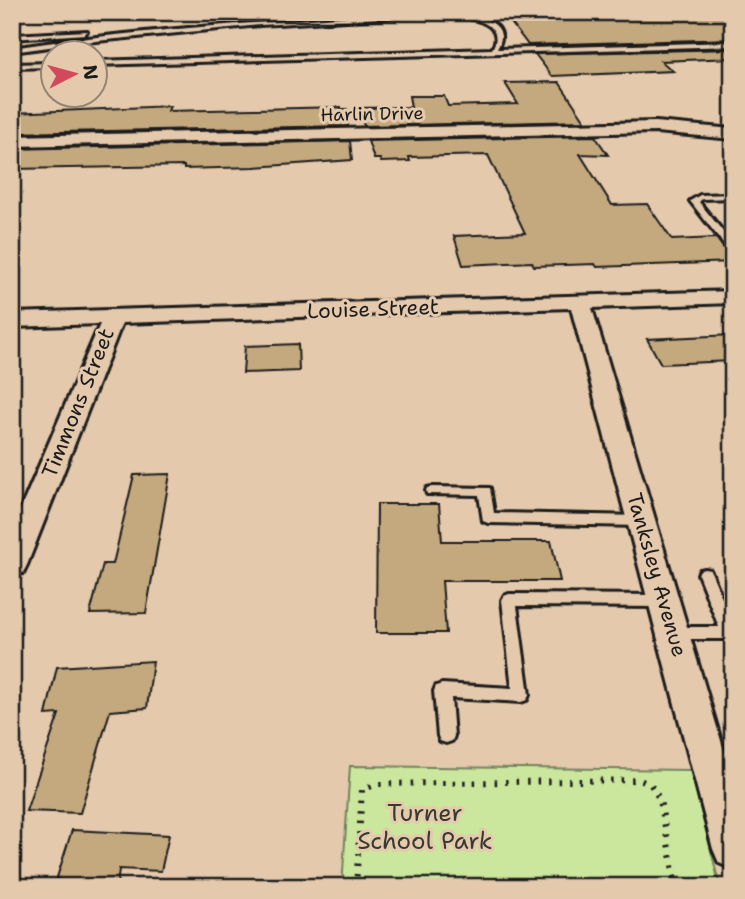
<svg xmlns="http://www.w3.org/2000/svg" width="745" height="899" viewBox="0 0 745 899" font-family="'Shantell Sans',sans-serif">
<rect width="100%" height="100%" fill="#e4c9ac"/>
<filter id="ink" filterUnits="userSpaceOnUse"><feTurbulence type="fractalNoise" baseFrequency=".0143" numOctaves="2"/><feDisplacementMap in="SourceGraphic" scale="14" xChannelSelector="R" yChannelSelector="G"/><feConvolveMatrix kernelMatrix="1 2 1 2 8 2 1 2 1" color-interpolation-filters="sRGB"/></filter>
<g filter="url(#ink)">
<path fill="#cbe79e" stroke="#74825d" stroke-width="2" d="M350,766L691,770L720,887H342Z"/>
<path fill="#c4a97e" stroke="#1c1c1c" stroke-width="2" d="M503,12H733V39L528,45Z
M733,49V58L661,61L673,71L552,76L535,54Z
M559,82L585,121L364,126L359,108L411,107L409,96H444L448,106L518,104L505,83Z
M170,106L168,111L341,107V109H347L348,126L12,133V113Z
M595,136L608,155L580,154L612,205L647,204L672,240L716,238L728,254L733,255V262L597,267L595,264L534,266L532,262L463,265L454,236L525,233L488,155L409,157L410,161L381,162L380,159H374L368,141Z
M350,141L352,160L254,167L184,169V166L12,169V149Z
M733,335V361L661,364L647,339Z
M298,344L299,371L243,373L245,346Z
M170,474L146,613L90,614L103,564H113L134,475Z
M377,504H439L442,541H551L560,581H442L446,633H376Z
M153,661L147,708L110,711L80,813L26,811L59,714L46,715L57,667Z
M72,830L169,835L161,871L119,869L117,887H54Z"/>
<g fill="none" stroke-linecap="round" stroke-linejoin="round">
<defs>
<path id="service" d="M419,12C438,12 520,10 497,49L733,42V46L94,65V61L492,49C511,17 451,15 432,15L260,25L86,42L12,52V48C147,28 283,21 419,12Z
M87,31L85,34L12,39V35Z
M52,63V67L12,68V64Z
M733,194V198L702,199L699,202L733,244V253L730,252L690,201L700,195Z
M432,487L490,488L494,513L641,516L646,518L648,521L646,524L641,526L488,523L483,521L479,495L427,494L426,491L427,488Z
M705,569L710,570L712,574L733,624V639H673L668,637L665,633L668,629L673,627H719L698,574L700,570Z
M509,594L663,595L668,597L670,601L668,605L663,607L517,606L529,695L527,700L521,702L451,698L454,736L452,741L446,743L440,741L438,736L434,691L436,686L442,684L512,688L502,600L504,596Z"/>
<path id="minor" d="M656,122L733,129V139L656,132L12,146V136Z
M733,291V303L592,308L733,781V869L719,863L713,849L571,308L122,323L27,565L23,573L12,576V529L100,324L12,327V313Z"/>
</defs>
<use href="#service" stroke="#1c1c1c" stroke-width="6"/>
<use href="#minor" stroke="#1c1c1c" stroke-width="6"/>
<path stroke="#1c1c1c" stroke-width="6" stroke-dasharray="2.5 8" stroke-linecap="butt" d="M356,887L362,790L377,784L640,780L651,785L660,800L676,887"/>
<use href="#service" fill="#e4c9ac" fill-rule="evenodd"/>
<use href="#minor" fill="#e4c9ac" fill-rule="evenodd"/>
</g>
</g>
<g text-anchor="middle" stroke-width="6" stroke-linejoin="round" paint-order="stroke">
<g font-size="18" fill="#1c1c1c" stroke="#e4c9ac">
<text transform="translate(372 114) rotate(-1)" y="6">Harlin Drive</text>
</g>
<g font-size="21" fill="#1c1c1c" stroke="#e4c9ac">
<text transform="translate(373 309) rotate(-2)" y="7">Louise Street</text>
<text transform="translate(78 403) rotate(-68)" y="7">Timmons Street</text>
<text transform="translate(657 575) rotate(74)" y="7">Tanksley Avenue</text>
</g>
<g font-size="24" fill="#363a30" stroke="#e4c9ac">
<text x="425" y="821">Turner<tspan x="425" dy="28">School Park</tspan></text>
</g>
</g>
<rect width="745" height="899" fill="none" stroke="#e4c9ac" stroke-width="42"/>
<rect x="21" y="21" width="703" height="857" fill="none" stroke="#1c1c1c" stroke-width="2.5" filter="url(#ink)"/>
<g transform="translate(74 74) rotate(84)"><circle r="33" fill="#e4c9ac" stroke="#948472" stroke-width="2"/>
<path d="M0-5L12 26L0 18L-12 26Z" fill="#d1495b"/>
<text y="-10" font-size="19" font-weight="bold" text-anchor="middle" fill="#1c1c1c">N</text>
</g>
</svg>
